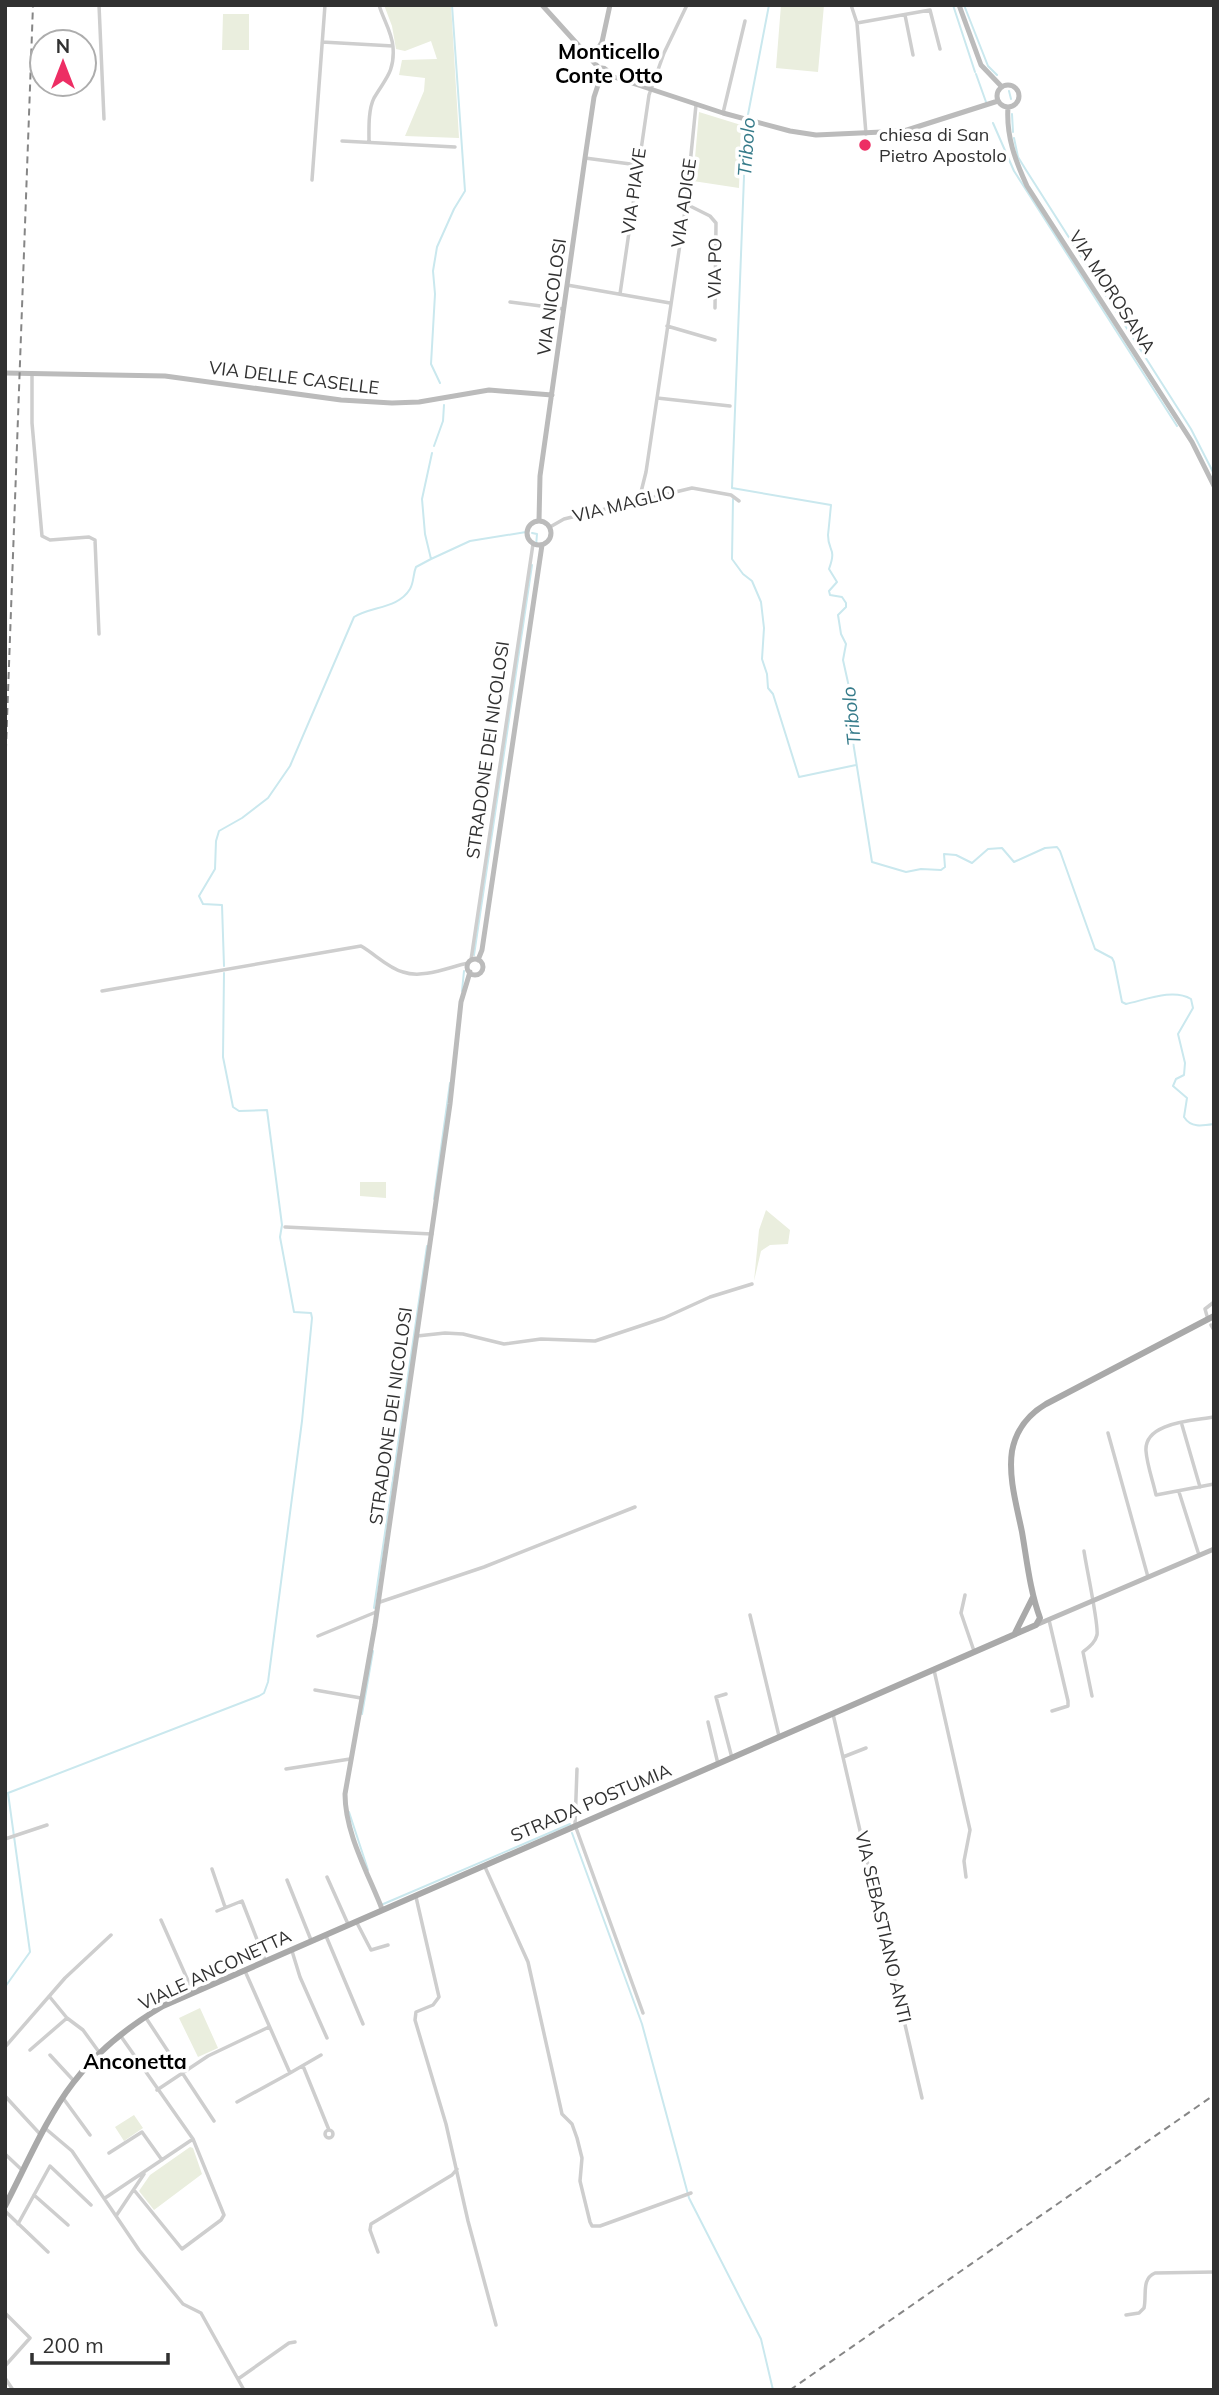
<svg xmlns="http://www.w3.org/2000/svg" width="1219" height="2395" viewBox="0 0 1219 2395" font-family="Mulish,sans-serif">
<rect width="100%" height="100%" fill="#fff"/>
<path fill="#eaeede" d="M384,5H451L459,138L405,136L424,91L425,78L399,75L402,60L437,59L431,41L405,51L396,49L392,26Z
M781,5H824L818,72L776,68Z
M223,14H249V50H222Z
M699,112L741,125L739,188L693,181Z
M360,1182H386V1198L360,1196Z
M766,1210L790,1230L788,1244L770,1245L761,1251L754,1281L759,1230Z
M200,2008L218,2048L198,2057L179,2018Z
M134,2115L143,2128L124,2141L115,2127Z
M190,2147L193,2148L202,2174L154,2210L139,2191L150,2175Z"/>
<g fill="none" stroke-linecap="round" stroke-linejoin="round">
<path stroke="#cae8ee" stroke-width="2" d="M769,5L746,125L732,488L831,505C830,515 829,526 828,535C828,552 837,547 829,569L837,582L829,591L830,595L842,597L846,603V607L838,615L841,634L846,644L843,660L853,705L851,729L872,862L906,872L921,869L941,870L945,867L944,854L956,855L972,863L988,849L1002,848L1014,862L1045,848L1057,847L1060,851L1095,949L1112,958L1114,962L1122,1002L1126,1004C1145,1000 1173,988 1191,999L1193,1008L1178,1034L1185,1063L1184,1075L1176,1079L1173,1086L1187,1098L1184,1117C1191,1128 1202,1126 1214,1124
M953,5L975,72
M964,5L988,66L997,75
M976,74L986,102
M1009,91L1011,99
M1012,114L1013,132
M993,123L1014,171L1177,426
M1014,138L1018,157L1026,170L1191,429L1214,474
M440,383L431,364L435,294L433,271L437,247L454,209L465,191L452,5
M434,446L443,421L444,405
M432,453L422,499L425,534L431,559L470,541L526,532
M733,499L732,559L743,574L752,581L761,602L764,628L762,659L767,674L768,688L773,694L799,777L856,765
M532,533L537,534L536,546
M474,955L532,565
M224,966L222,905L203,904L199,896L215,869L216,841L219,831L242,818L268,798L290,766L354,617C371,606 398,609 410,589C414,582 413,574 416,567L431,559
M462,991L464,971
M434,1199L450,1083
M374,1608L427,1246
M362,1714L373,1651
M349,1812L368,1870
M572,1833L642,2024L689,2198L761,2339L773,2390
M381,1905L570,1824
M5,1987L30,1952L8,1793L259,1696L264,1693L268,1682L302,1421L312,1318L311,1313L294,1312L280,1237L282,1225L267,1110L239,1111L233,1107L223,1057L224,973"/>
<path stroke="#cecece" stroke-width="3.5" d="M99,5L104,119
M851,5L857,23L866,134
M905,15L913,55
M857,23L930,10L940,49
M322,42L393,46
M723,113L745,21
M342,141L455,147
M369,142C369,129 368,110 374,98C385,79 395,72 393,47C392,32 383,19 379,5
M585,158L638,165
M312,180L325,5
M686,204L710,216L716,223L715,308
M567,285L670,303
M620,294L649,95L664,53L687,5
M510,302L564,309
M667,326L715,340
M32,374V423L42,536L50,540L89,537L95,540L99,634
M657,398L730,406
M639,500L646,472L686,204L696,105
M550,527L564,519L692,488L731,495L739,501
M471,960L533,544
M102,991L361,946C375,954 388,968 403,972C423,979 449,967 468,963
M285,1227L432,1234
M1207,1316L1205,1309L1214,1302
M1211,1325L1214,1330
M417,1336L445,1333L463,1334L504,1344L541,1339L595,1341L664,1318L710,1297L752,1284
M1214,1417C1193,1421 1144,1422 1146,1451C1147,1465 1153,1481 1156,1495L1214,1484
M1182,1425L1200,1487
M1108,1433L1148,1577
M1179,1492L1199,1555
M1084,1551C1086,1566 1099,1625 1097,1635C1095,1643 1089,1647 1083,1652L1092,1696
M965,1595L961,1613L974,1651
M380,1602L484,1567L635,1507
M750,1615L779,1736
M1049,1620L1068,1701V1706L1052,1711
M318,1636L376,1612
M934,1670L970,1830L964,1861L966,1877
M315,1690L361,1698
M726,1694L716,1697L732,1758
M833,1714L922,2098
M708,1722L718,1764
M843,1757L866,1748
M286,1769L350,1759
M577,1769L575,1825L643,2013
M5,1839L47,1825
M485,1867L528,1962L562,2114L572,2124L577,2138L582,2158L580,2181L590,2222L592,2226H600L691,2193
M212,1869L225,1907
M327,1877L348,1924
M287,1880L311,1940
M416,1897L439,1997L433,2005L416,2012L415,2020L446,2124L468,2221L496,2325
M217,1911L242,1901L265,1960
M161,1920L193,1992
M357,1923L371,1950L388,1945
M326,1936L363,2024
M292,1951L300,1977L327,2038
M49,1996L67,2018
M146,2018L214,2121
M120,2035L193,2139L224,2215L221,2220L182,2249L134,2190
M5,2047L65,1978L111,1935
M30,2050L67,2018L83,2030L99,2052
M50,2055L74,2081
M303,2066L329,2130
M290,2073L321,2055
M157,2090L208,2056L269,2027
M5,2096L40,2134
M63,2098L90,2135
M237,2102L290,2073L245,1971
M46,2129L72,2151L139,2250L183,2304L201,2313L244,2390
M325 2134a4 4 0 1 1 8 0a4 4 0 1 1-8 0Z
M109,2153L142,2132L162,2160
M5,2154L22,2170
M34,2195L68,2225
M105,2198L193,2139
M5,2211L48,2252
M116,2216L144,2174
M18,2224L50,2166L91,2205
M378,2252L370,2230L371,2224L452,2175L457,2169
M5,2313L30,2338L5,2366
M1126,2315L1139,2313L1144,2308C1147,2295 1141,2279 1155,2273L1214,2272
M5,2378L13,2390
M238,2379L289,2343L295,2342"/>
<path stroke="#bbb" stroke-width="5" d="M542,5L599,68
M959,5L981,65L1002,87
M592,58L602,42L610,5
M596 74a6 6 0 1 1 12 0a6 6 0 1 1-12 0Z
M608,75L723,113L790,131L816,135L904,131L998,101
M997 96a11 11 0 1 1 22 0a11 11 0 1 1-22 0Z
M1008,107C1006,136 1015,160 1027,186L1192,442L1214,486
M5,373L165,376L341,400L392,403L419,402L489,390L552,395
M527 533a12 12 0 1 1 24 0a12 12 0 1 1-24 0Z
M539,521L540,476L585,158L594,97L600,79
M467 967a8 8 0 1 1 16 0a8 8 0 1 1-16 0Z
M478,960L482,950L542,545
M1036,1625L1214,1549
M382,1909C368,1873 345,1833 345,1794L375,1625L450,1104L461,1002L470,972"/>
<path stroke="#a9a9a9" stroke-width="6" d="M1015,1633L1033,1597
M5,2206C26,2166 46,2118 73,2083C97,2051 129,2026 163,2006L1036,1625L1040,1618C1030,1591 1027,1561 1022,1532C1017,1507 1008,1477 1012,1451C1016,1430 1029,1414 1046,1404L1214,1316"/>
<path stroke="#868686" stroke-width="2" stroke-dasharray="7 5" stroke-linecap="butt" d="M5,775L33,5
M790,2390L1214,2095"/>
</g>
<circle fill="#ed2e64" stroke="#fff" stroke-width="2.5" cx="865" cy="145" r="7"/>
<g text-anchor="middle" stroke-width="7" stroke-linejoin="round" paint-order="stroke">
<g font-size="18" fill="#313131" stroke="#fff" text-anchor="start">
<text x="879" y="141">chiesa di San<tspan x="879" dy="21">Pietro Apostolo</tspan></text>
</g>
<g font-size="18" fill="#313131" stroke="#fff">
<text transform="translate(634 191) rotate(-82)" y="6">VIA PIAVE</text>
<text transform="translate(684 203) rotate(-82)" y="6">VIA ADIGE</text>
<text transform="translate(715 268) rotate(-89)" y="6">VIA PO</text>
<text transform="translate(1112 292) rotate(57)" y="6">VIA MOROSANA</text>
<text transform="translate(552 297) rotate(-82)" y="6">VIA NICOLOSI</text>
<text transform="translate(294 378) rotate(7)" y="6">VIA DELLE CASELLE</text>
<text transform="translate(624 504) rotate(-14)" y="6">VIA MAGLIO</text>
<text transform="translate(488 750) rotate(-82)" y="6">STRADONE DEI NICOLOSI</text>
<text transform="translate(391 1416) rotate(-82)" y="6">STRADONE DEI NICOLOSI</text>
<text transform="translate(591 1803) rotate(-23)" y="6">STRADA POSTUMIA</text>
<text transform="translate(883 1927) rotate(77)" y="6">VIA SEBASTIANO ANTI</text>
<text transform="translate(215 1970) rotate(-25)" y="6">VIALE ANCONETTA</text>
</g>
<g font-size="19" font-style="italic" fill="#367b8a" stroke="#fff">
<text transform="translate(746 147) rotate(-86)" y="7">Tribolo</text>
<text transform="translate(851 716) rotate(-96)" y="7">Tribolo</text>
</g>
<g font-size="21" font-weight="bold" fill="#000" stroke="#fff">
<text x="609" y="59">Monticello<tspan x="609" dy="24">Conte Otto</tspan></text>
<text x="135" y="2069">Anconetta</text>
</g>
</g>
<rect width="1219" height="2395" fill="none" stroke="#313131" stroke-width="14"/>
<g transform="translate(63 63)"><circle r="33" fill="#ffffff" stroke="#adadad" stroke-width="2"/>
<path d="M0-5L12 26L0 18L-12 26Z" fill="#ed2e64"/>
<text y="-10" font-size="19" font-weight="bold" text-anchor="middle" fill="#313131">N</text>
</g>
<path d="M32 2353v10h136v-10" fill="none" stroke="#313131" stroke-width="3.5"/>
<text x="42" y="2353" font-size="21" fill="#313131" stroke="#ffffff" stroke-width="5" paint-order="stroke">200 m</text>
</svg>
